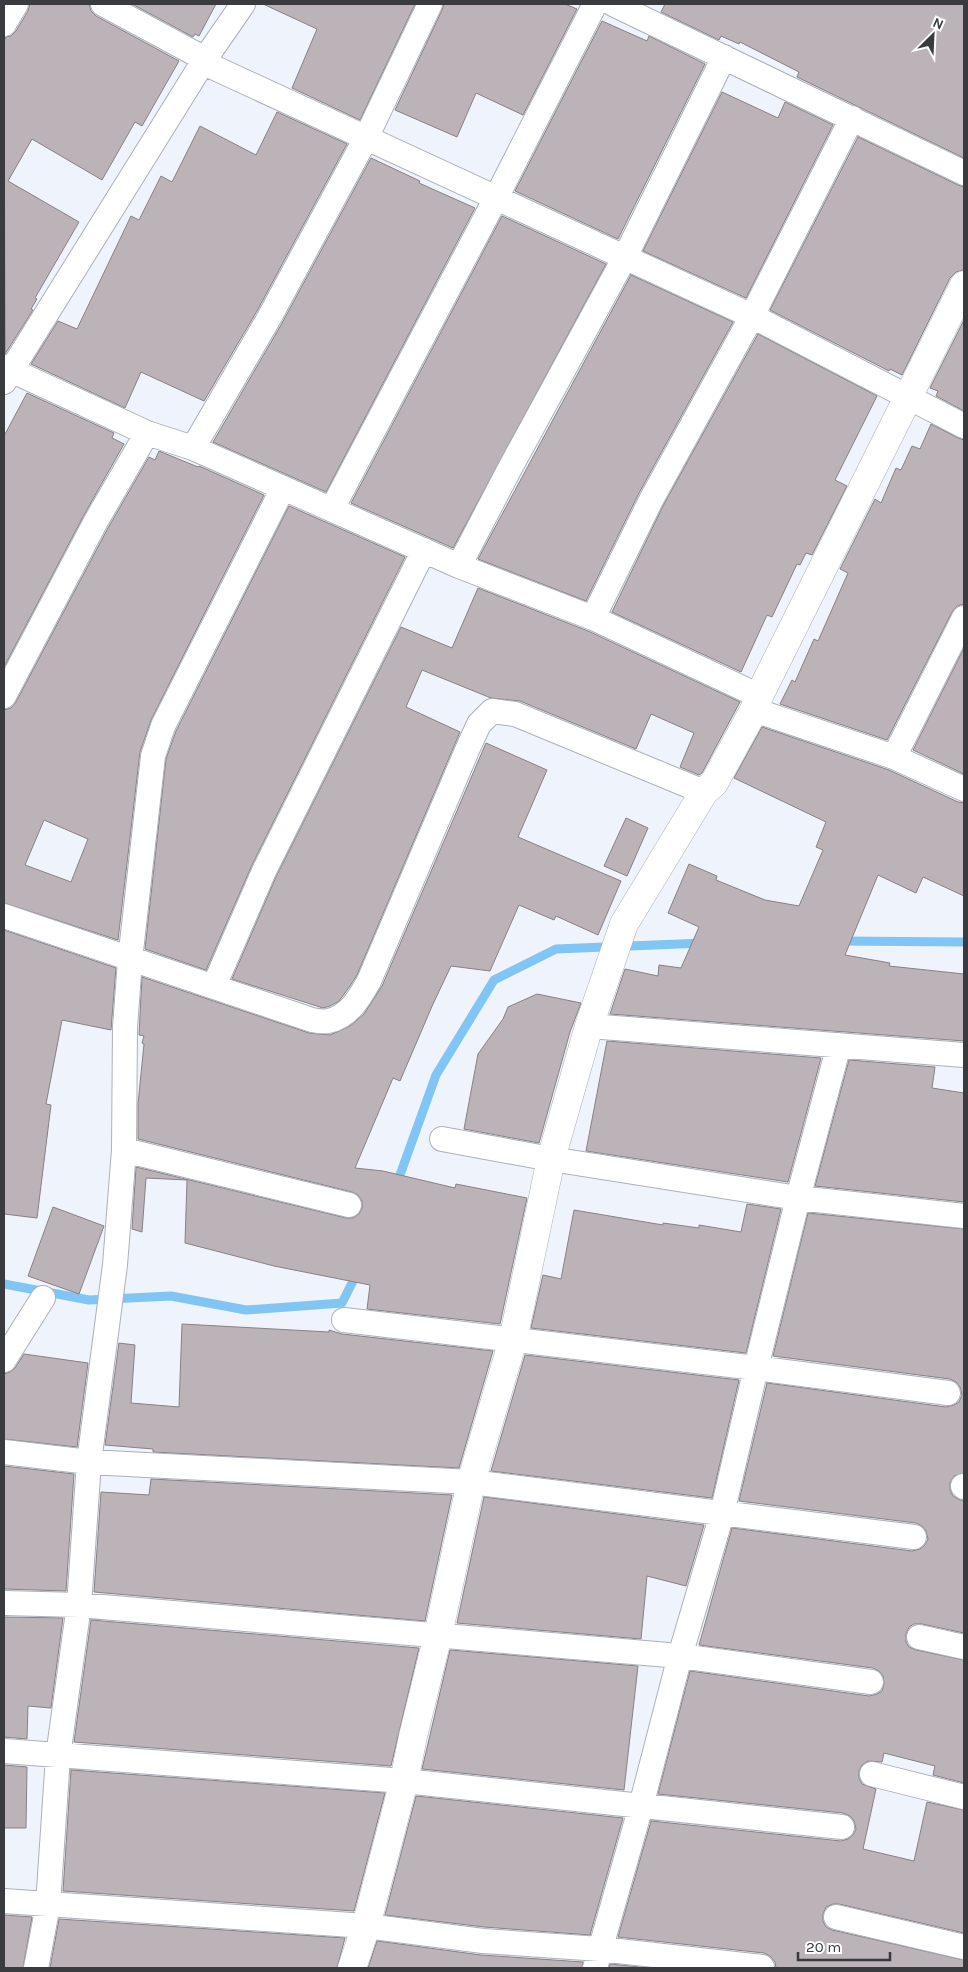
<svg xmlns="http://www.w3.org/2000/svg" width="968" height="1972" viewBox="0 0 968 1972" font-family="Karla,sans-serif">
<rect width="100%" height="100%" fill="#eff3fb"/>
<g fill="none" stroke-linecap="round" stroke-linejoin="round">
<path stroke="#80c5f3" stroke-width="9" d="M839,941L964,942
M396,1186L436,1075L494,980L556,949L704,943
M4,1284L89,1300L171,1296L246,1310L342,1303L358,1271"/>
</g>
<path fill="#bbb3b8" stroke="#888085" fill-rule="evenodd" d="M30,4H89L91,11L96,16L179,61L142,126L135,122L102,180L32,139L8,181L79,222L35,298L37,299L31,309L33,310L5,354L4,41L6,37L11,36L16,31L28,11Z
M132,4H216L199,36L195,34L193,37Z
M263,4H415L360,120L292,88L317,29Z
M444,4H565L577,9L523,115L476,93L457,137L395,110L442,10Z
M665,4H964V158L797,77L799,72L740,42L739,44L721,36L719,40L661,12Z
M602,21L647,41L649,36L705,64L618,239L515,191Z
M722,92L778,118L785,102L833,125L746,298L643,251Z
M277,112L347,144L257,311L204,401L141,372L125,408L31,364L58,321L77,329L131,216L139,220L161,176L172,182L200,126L256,155Z
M858,137L958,185L964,187V270L956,272L950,278L902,375L890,369L889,371L770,310Z
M371,158L420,181L419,183L475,208L326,492L213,442L281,325Z
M502,216L606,264L453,548L351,503Z
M631,275L733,322L639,493L586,601L478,559Z
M964,320V411L936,396L938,391L930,388Z
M758,334L877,396L835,480L847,486L812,555L806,553L800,565L797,564L772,617L767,615L741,672L612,612L663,506Z
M27,393L114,433L112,438L124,444L84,515L4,667V436Z
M931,424L958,438L964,440V604L957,606L952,612L887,740L780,704L792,680L795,682L814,639L818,641L848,573L840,569L875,499L881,503L896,468L901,470L912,446L920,449Z
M159,451L198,467L199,466L264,495L151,720L140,752L118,940L4,903V710L11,708L16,702L108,528L149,457L155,460ZM44,820L88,839L71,882L25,865Z
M289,506L405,557L252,865L206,970L145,949L166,759L176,731Z
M478,588L588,631L740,702L702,773L699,775L680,767L694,733L651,714L636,749L520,701L491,698L422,670L406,707L460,732L357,975L350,986L339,1001L330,1006L323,1008L232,979L276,877L401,627L452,648Z
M964,648V774L913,750Z
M762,727L889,770L958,802L964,803V896L923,877L916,893L878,875L845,955L890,963L889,966L964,974V1041L610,1014L625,969L658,976L659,965L681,968L699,927L668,913L689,864L717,876L716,880L765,900L799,906L823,850L816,847L826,822L734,778Z
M486,743L547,770L518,837L621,881L598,935L556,916L554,920L519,905L490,971L451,966L433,1004L400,1081L393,1078L355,1168L383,1171L455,1188L456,1184L527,1198L500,1324L367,1309L370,1285L274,1266L185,1243L187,1180L146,1178L142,1232L132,1229L136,1167L346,1218H353L359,1214L362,1208V1201L358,1195L352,1192L138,1139V1104L144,1044L142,1043L144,1036L139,1035L142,977L309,1033L330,1035L350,1026L364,1014L382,986Z
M626,818L648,828L627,876L604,866Z
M4,930L116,968L111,1030L62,1020L46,1104L51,1105L37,1218L4,1214Z
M537,994L581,1003L570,1032L539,1143L464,1129L478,1054L503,1019L508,1007Z
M607,1041L821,1058L788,1182L586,1151Z
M849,1060L935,1067L932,1088L964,1093V1202L815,1186Z
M747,1204L781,1209L746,1353L531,1328L543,1275L561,1279L574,1210L663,1225V1223L699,1228V1225L741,1232Z
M53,1207L104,1226L79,1294L28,1276Z
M808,1213L964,1229V1473L954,1476L950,1483V1490L953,1496L960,1500H964V1633L922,1624H914L909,1627L906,1634V1642L909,1647L916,1650L964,1660V1783L933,1775L935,1766L884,1753L882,1762L868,1761L862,1765L859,1771V1778L862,1784L876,1789L863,1849L914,1861L927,1802L964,1810V1933L839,1904H833L826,1907L823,1914V1921L826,1927L832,1930L964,1960V1968H776L775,1962L770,1956L764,1953L618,1937L651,1821L841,1841L848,1839L853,1835L856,1829L854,1821L850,1816L843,1813L658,1794L690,1671L869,1696L877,1694L882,1691L884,1684L883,1676L879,1671L873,1668L699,1645L732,1528L912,1551L920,1549L925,1545L928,1539L926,1531L922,1526L916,1523L739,1501L767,1383L946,1407L954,1405L959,1402L962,1395L960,1387L956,1382L950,1379L773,1356Z
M182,1324L329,1332V1330L342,1334L493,1351L459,1468L153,1452V1449L105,1445L119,1343L135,1345L131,1403L179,1407Z
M24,1354L88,1363L77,1447L4,1439V1374L10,1372L15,1368Z
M525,1355L739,1380L712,1498L491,1471Z
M4,1466L74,1474L66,1591L4,1589Z
M151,1479L452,1495L425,1621L94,1592L101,1492L149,1495Z
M484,1497L704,1525L686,1586L647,1576L641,1639L457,1623Z
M4,1617L63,1618L51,1708L28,1706L27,1739L4,1737Z
M91,1620L419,1648L391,1766L74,1742Z
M450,1650L638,1666L624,1790L422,1769Z
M4,1765L27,1767L26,1828H4Z
M71,1770L385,1793L354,1911L63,1891Z
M416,1796L623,1818L590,1935L484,1927L385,1915Z
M4,1915L32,1917L23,1968H4Z
M59,1919L345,1938L337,1968H50Z
M377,1941L481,1955L583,1962L582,1968H368Z
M610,1964L649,1968H609Z"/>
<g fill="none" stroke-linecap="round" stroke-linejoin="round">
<defs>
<path id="minor" d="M103,4L205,59
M613,4L964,173
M4,24L16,4
M204,63L752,316L964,426
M4,367L147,433L193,448L459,566L593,618L759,696
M4,382L205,59L243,4
M193,448L269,318L366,138L430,4
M332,509L496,198L595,4
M459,566L509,470L625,257L724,57
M593,618L651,500L752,316L852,118
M4,696L96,521L147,433
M754,710L894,757L964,789
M894,757L964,618
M4,916L312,1020C317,1021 323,1022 328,1021C349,1017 360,997 369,981L468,748L479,724L492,711L515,714L704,792
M214,986L264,871L424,550
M589,1026L964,1055
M442,1139L551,1159L798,1198L964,1216
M124,1150L349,1205
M344,1320L756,1368L948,1393
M4,1360L43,1298
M4,1452L89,1462L471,1482L914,1537
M963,1486L964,1487
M4,1603L79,1605L680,1656L871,1682
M919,1637L964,1647
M4,1751L404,1781L842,1827
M872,1774L964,1797
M4,1901L366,1926L483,1941L600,1949L762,1967
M836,1917L964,1947
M36,1968L48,1905L58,1756L79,1605L89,1462L115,1265L124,1150L125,1027L130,960L153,756L163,726L283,488
M595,1968L641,1806L680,1656L722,1514L756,1368L798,1198L839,1045"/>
<path id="tertiary" d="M352,1968L366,1926L404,1781L413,1736L438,1635L471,1482L513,1340L551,1159L589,1026L624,924L704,792L714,783L754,710L759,696L964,285"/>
</defs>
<use href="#minor" stroke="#acb0b8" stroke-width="26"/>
<use href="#tertiary" stroke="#acb0b8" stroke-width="29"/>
<use href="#minor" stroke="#fff" stroke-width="24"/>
<use href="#tertiary" stroke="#fff" stroke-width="28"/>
</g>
<rect width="968" height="1972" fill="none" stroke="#393b3e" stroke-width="10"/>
<g transform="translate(933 35) rotate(24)" stroke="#ffffff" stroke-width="4" paint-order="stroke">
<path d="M0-4L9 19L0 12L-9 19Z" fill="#393b3e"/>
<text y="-8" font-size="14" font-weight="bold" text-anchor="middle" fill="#393b3e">N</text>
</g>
<path d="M798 1952v8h92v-8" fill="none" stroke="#393b3e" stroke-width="2.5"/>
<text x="806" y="1952" font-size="15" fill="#393b3e" stroke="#ffffff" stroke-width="4" paint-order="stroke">20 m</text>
</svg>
